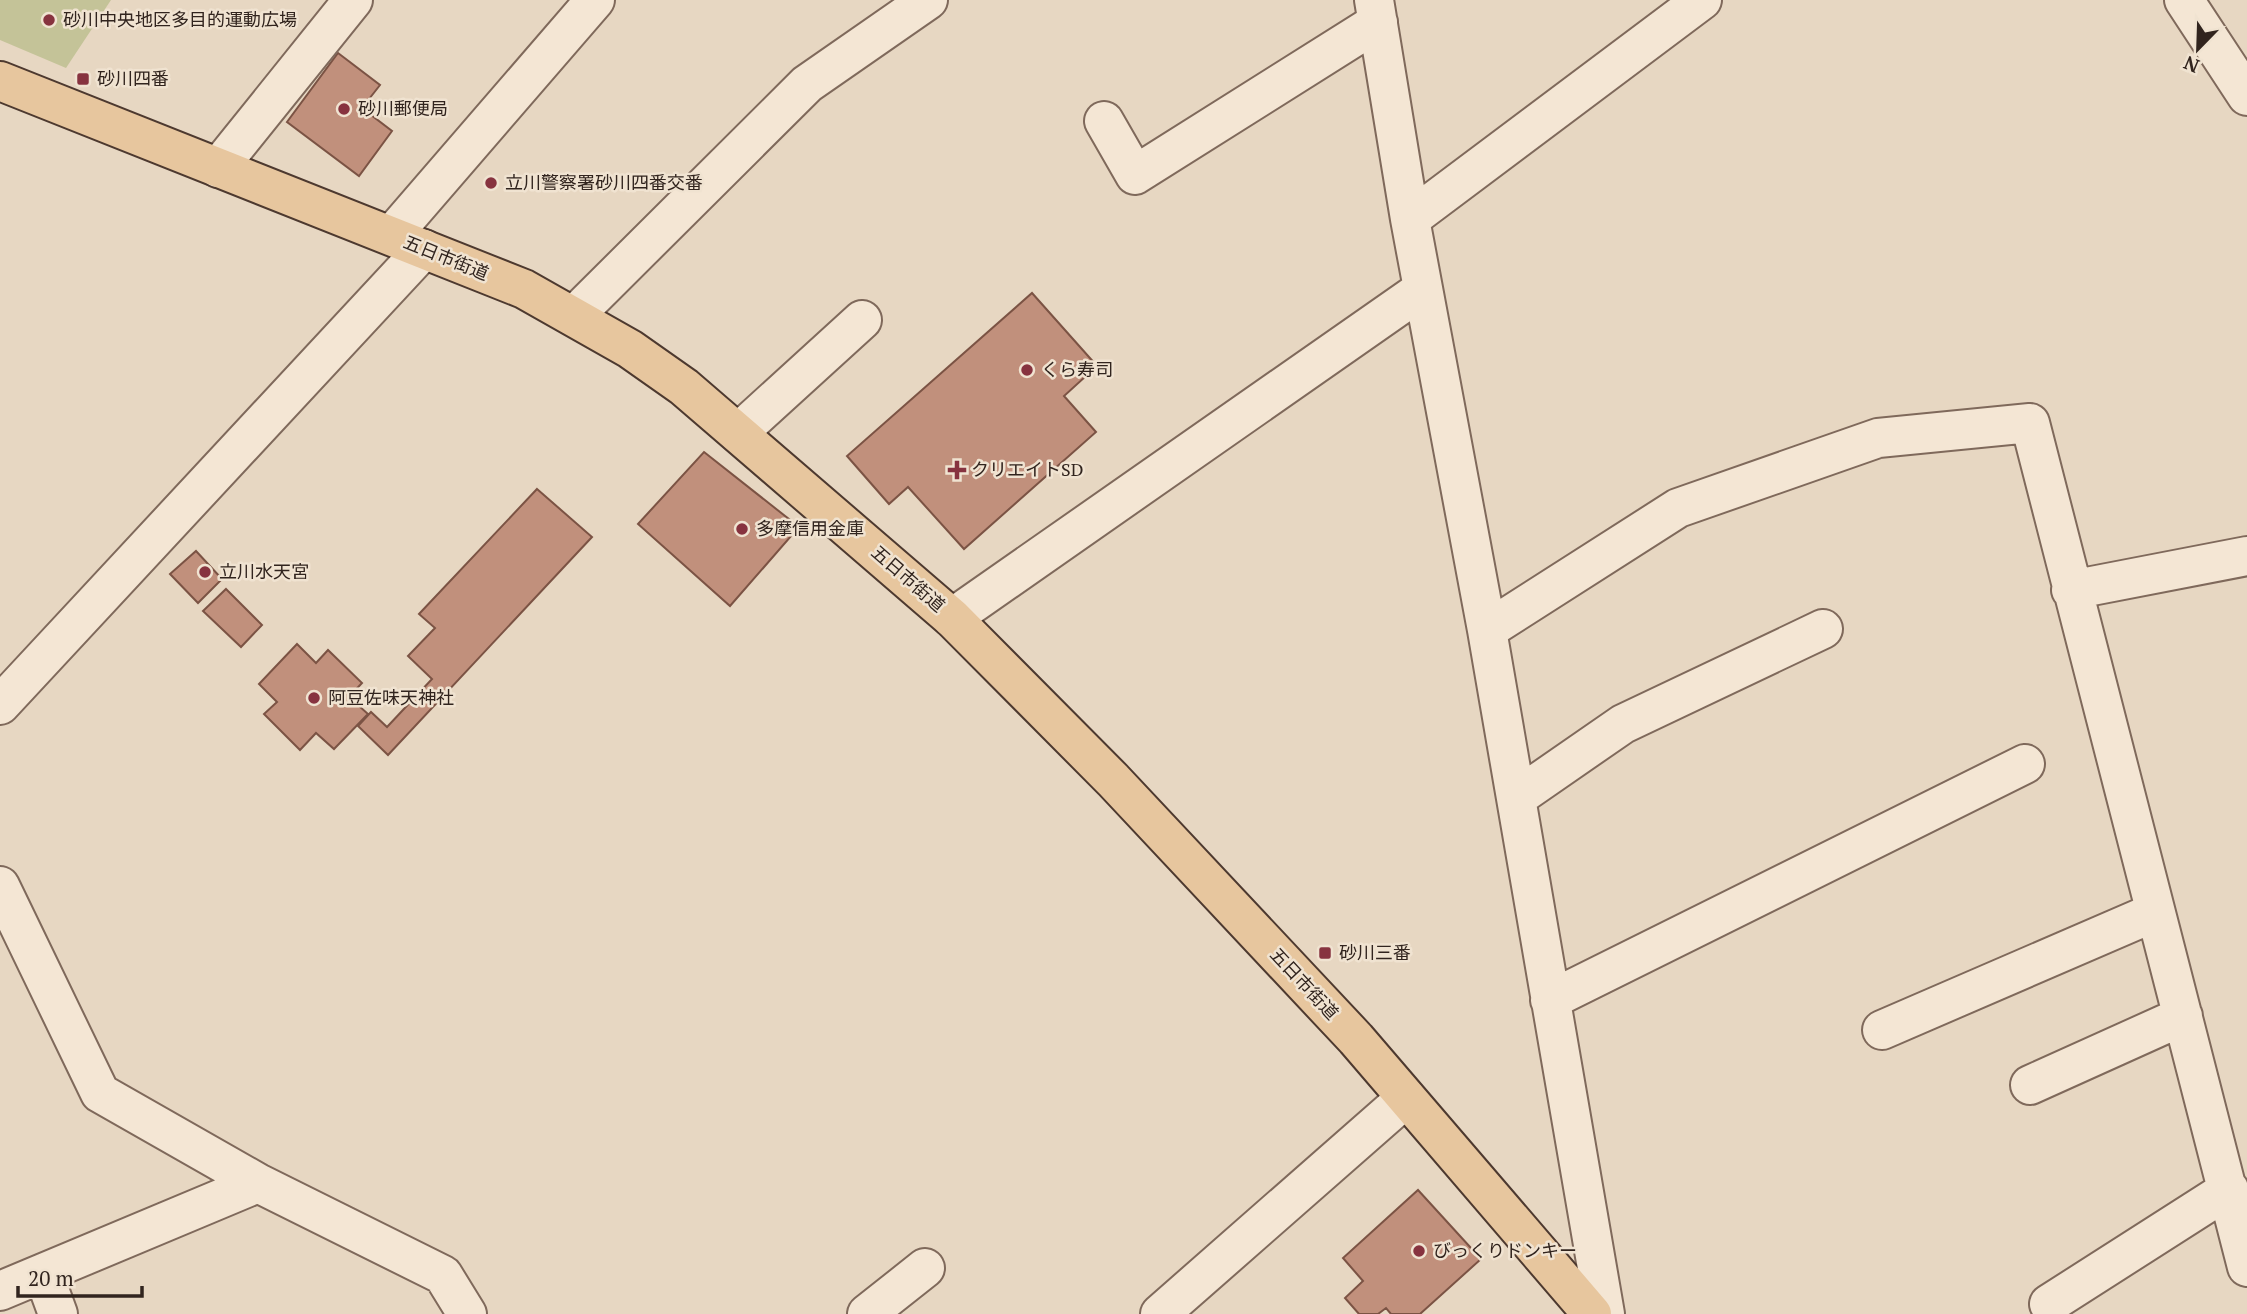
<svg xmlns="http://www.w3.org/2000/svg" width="2247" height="1314" viewBox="0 0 2247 1314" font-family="'PT Serif','Noto Sans JP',serif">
<rect width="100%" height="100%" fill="#e7d7c2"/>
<path fill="#c4c398" d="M0,0H111L66,68L0,40Z"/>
<path fill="#c1907c" stroke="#7b5344" stroke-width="2" d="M338,53L380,85L362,108L392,131L359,176L287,122Z
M1032,293L1097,366L1064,396L1096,432L964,549L908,487L889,504L847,456Z
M704,452L799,527L730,606L638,524Z
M537,489L592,537L388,755L358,726L371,712L387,727L432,679L408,656L435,628L419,614Z
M196,551L222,579L198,603L170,574Z
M226,589L262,625L241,647L203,611Z
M297,644L316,663L328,650L362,683L349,697L368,714L334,749L316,733L300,750L264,714L277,702L259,684Z
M1418,1190L1481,1259L1420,1314H1391L1386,1308L1378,1314H1359L1345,1298L1363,1281L1343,1258Z"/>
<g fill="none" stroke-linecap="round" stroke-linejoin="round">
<defs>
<path id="minor" d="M1374,0L1410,219L1487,630L1605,1314
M2184,0L2247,96
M1104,121L1135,175L1378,22
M218,168L353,0
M1410,219L1702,0
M392,235L595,0
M575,315L807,84L928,0
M738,433L862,320
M2071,590L2247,556
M952,618L1423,289
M1487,630L1678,508L1878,438L2030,423L2247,1267
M0,705L424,249
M1516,798L1623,724L1823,629
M0,886L100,1093L258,1183L443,1275L467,1314
M1550,1000L2025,764
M1882,1030L2155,912
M2030,1085L2183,1016
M43,1273L58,1314
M0,1291L258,1183
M2049,1304L2229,1189
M867,1314L925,1268
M1160,1314L1406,1098"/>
<path id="major" d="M0,81L524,289L630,349L684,387L952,618L1113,780L1356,1039L1592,1314"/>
</defs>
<use href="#minor" stroke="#7f695b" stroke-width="42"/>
<use href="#major" stroke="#4d392f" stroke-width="42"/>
<use href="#minor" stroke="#f4e6d4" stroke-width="38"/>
<use href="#major" stroke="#e7c69e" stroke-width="38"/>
</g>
<g fill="#87333f" stroke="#f0e3d1" stroke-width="2.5">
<circle cx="49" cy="20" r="7"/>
<rect x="76" y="72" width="14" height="14" rx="3.5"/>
<circle cx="344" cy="109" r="7"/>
<circle cx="491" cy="183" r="7"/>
<circle cx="1027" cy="370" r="7"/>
<path d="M953.5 459.5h7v7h7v7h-7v7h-7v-7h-7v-7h7z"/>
<circle cx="742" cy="529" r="7"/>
<circle cx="205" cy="572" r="7"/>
<circle cx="314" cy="698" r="7"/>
<rect x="1318" y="946" width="14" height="14" rx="3.5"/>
<circle cx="1419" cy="1251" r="7"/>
</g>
<g text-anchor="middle" stroke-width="5" stroke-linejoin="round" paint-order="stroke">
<g font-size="18" fill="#31241e" stroke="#f0e3d1" text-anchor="start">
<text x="63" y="26">砂川中央地区多目的運動広場</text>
<text x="97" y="85">砂川四番</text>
<text x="358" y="115">砂川郵便局</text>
<text x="505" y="189">立川警察署砂川四番交番</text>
<text x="1041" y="376">くら寿司</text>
<text x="971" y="476">クリエイトSD</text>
<text x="756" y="535">多摩信用金庫</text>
<text x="219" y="578">立川水天宮</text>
<text x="328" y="704">阿豆佐味天神社</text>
<text x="1339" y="959">砂川三番</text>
<text x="1433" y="1257">びっくりドンキー</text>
</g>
<g font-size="18" fill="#31241e" stroke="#f0e3d1">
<text transform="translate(446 258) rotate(22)" y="6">五日市街道</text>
<text transform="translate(908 579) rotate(41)" y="6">五日市街道</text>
<text transform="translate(1304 984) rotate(47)" y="6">五日市街道</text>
</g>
</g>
<g transform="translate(2198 49) rotate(203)" stroke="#f0e3d1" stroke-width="5" paint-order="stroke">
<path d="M0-5L12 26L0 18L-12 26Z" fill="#31241e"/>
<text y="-10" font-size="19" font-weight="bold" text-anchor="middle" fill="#31241e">N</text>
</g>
<path d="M18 1286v10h124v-10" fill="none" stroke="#31241e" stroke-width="3.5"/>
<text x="28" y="1286" font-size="21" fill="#31241e" stroke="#f0e3d1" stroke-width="5" paint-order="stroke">20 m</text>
</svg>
